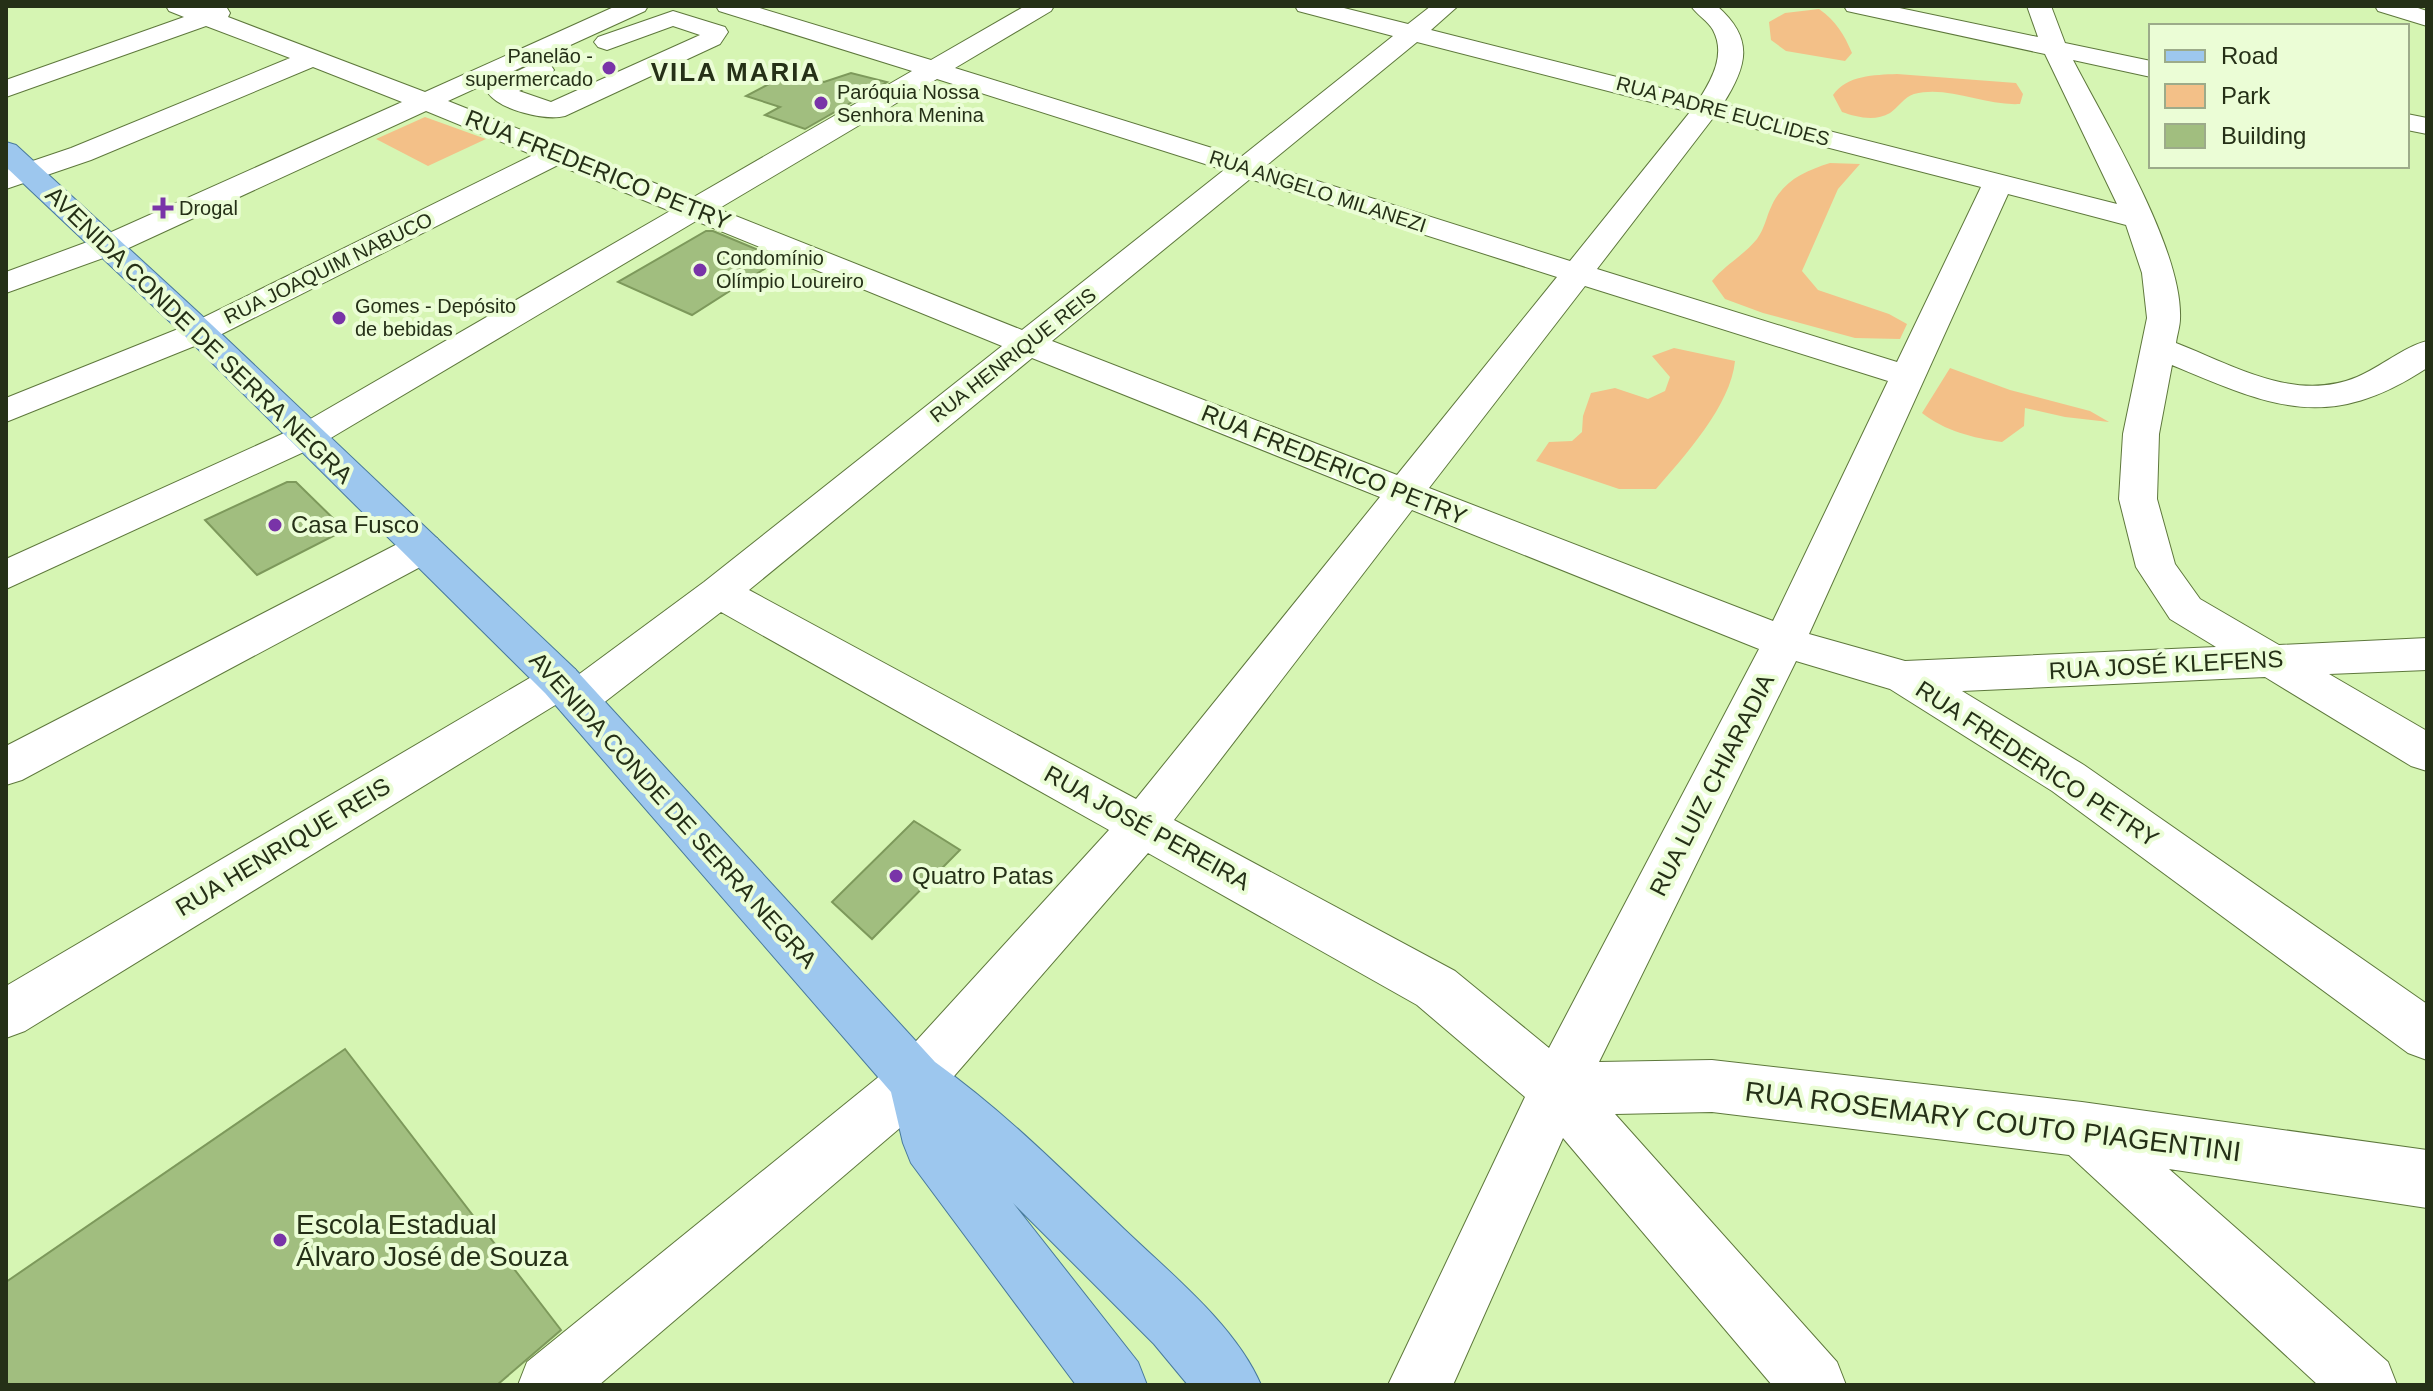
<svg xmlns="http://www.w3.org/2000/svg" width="2433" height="1391" viewBox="0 0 2433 1391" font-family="Helvetica,sans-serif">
<rect width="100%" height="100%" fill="#d6f5b3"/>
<path fill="#f3c088" d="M1819,9C1836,21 1844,34 1852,53L1845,61L1786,51L1771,40L1769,22L1785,13Z
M1897,74L2016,83L2023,94L2020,104C1985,106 1948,85 1914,94C1904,97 1898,108 1890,113C1875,122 1856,117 1842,112L1833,95C1847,75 1874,75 1897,74Z
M425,117L486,139L428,166L376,139Z
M1830,163L1860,164L1838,189L1802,271L1818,290L1889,314L1907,324L1900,339L1855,338L1763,313L1725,299L1712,281C1725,265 1744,255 1757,239C1765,228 1766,217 1772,205C1784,180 1805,171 1830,163Z
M1674,348L1735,361C1731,405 1684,457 1656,489H1619L1536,461L1549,442L1572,441L1582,432L1583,416L1591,393L1615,388L1648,399L1665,391L1670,377L1652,356Z
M1950,368L2010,390L2090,411L2109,422L2065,417L2025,408L2024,426L2002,442C1973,438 1945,431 1922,413Z"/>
<path fill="#a1be7f" stroke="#7d995b" stroke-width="2" d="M790,73L824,82L851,73L887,82L805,129L765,115L780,107L746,96Z
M706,231H713L780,259L692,315L618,282Z
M287,482H296L345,530L257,575L205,520Z
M914,821L960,850L872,939L832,902Z
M345,1049L561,1330L497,1385H6V1282Z"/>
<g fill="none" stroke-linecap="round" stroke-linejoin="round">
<defs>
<path id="minor" d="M166,6L227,8L230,13L228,17L425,92L616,6H648L645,11L448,101L692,198L912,71L719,11L716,6H753L931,60L1025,6H1054L1051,11L955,68L1241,157L1393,36L1298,11L1295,6H1336L1408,24L1431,6H1458L1431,30L1700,98C1712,79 1726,54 1713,30C1708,21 1697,15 1691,6H1717C1755,39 1747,66 1723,104L2117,204L2045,54L1856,13L1847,11L1844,6H1890L2038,37L2027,6H2051L2065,43L2151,61V77L2073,60C2106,124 2183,249 2180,319C2180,326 2177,335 2176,343C2233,365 2295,403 2357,377C2381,367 2403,347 2427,341V368C2328,433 2272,407 2172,365L2159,434L2157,499L2175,564L2200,599L2279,645L2427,638V670L2329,674L2427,731V771L2411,766L2265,677L1962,691L2084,765L2427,1004V1060L2408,1053L2052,791L1890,689L1796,661L1599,1062L1712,1060L2082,1102L2427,1150V1208L2169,1169L2388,1362L2397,1385H2318L2069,1155L1712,1112L1615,1114L1837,1362L1846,1385H1772L1563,1138L1453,1385H1388L1525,1097L1417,1005L1148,853L935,1098L599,1385H518L527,1362L897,1062L1109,830L721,612L593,711L577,716L561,711L557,704L25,1031L6,1038V986L545,669L560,665L575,669L578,675L704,582L1002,346L696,221L319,445L6,589V559L293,429L670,211L558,165L212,339L6,422V398L188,325L533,155L426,111L120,252L6,293V272L98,238L402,102L313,67L91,160L6,189V170L71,148L290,58L206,26L6,97V80L184,17L169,11ZM1417,42L1690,112L1570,261L1267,165ZM937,79L1224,170L1022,330L718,209ZM1713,118L1981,187L1897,362L1597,269ZM1250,179L1557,277L1397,475L1052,341ZM2008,194L2126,225L2142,273L2147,318L2123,434L2119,499L2136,567L2170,619L2216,647L1905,661L1809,634ZM1585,286L1888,381L1773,621L1429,488ZM1032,358L1380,497L1136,799L749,590ZM1412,510L1759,649L1549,1048L1455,971L1174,820Z
M2375,6H2412L2427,11V26L2378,11Z
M673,11L725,27L728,32L720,44L565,116C545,121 500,110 488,93L491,84L532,64H550L554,70L550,76L519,91L551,102L700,35L673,26L607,50L598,47L594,42L598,37Z
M2407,114L2427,118V134L2407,130Z
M423,534L437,538L443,548L437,558L22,780L6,785V746L409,538Z"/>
<path id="major" d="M6,142L16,145L212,325L575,669L935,1062C1004,1111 1063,1171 1124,1229C1170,1273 1236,1326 1261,1385H1188L1154,1344L1013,1203L1138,1362L1147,1385H1076L911,1163L903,1143L891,1092L545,693L188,339L6,167Z"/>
</defs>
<use href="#minor" stroke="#5e783c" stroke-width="2"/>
<use href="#major" stroke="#487a9c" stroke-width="2"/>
<use href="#minor" fill="#fff" fill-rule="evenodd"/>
<use href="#major" fill="#9dc7ee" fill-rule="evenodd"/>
</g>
<g fill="#7934a8" stroke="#ebfdd6" stroke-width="3">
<circle cx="609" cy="68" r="8"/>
<circle cx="821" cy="103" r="8"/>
<path d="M159 196h8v8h8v8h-8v8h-8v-8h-8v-8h8z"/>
<circle cx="700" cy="270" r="8"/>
<circle cx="339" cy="318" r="8"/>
<circle cx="275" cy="525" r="8"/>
<circle cx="896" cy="876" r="8"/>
<circle cx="280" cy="1240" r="8"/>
</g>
<g text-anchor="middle" stroke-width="8" stroke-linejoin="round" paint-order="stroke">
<g font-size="20" fill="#253017" stroke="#ebfdd6" text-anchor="start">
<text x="593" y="63" text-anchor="end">Panelão -<tspan x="593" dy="23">supermercado</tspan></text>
<text x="837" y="99">Paróquia Nossa<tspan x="837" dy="23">Senhora Menina</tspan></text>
<text x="179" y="215">Drogal</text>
<text x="716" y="265">Condomínio<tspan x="716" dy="23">Olímpio Loureiro</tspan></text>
<text x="355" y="313">Gomes - Depósito<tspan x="355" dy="23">de bebidas</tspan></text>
</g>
<g font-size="20" fill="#253017" stroke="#ebfdd6">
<text transform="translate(1723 111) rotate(15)" y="7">RUA PADRE EUCLIDES</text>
<text transform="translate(1318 191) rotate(18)" y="7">RUA ANGELO MILANEZI</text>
<text transform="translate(328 268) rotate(-26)" y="7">RUA JOAQUIM NABUCO</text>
<text transform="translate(1013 355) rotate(-38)" y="7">RUA HENRIQUE REIS</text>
</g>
<g font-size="24" fill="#253017" stroke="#ebfdd6">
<text transform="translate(598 170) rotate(22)" y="8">RUA FREDERICO PETRY</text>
<text transform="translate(199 335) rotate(44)" y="8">AVENIDA CONDE DE SERRA NEGRA</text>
<text transform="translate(1334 465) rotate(22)" y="8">RUA FREDERICO PETRY</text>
<text transform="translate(2166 665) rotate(-3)" y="8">RUA JOSÉ KLEFENS</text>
<text transform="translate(2037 764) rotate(33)" y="8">RUA FREDERICO PETRY</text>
<text transform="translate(1712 785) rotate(-63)" y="8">RUA LUIZ CHIARADIA</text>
<text transform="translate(673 810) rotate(48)" y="8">AVENIDA CONDE DE SERRA NEGRA</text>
<text transform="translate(1147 828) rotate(29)" y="8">RUA JOSÉ PEREIRA</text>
<text transform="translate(283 847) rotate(-31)" y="8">RUA HENRIQUE REIS</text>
</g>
<g font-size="24" fill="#253017" stroke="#ebfdd6" text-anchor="start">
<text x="291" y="533">Casa Fusco</text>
<text x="912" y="884">Quatro Patas</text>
</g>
<g font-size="26" font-weight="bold" letter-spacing="2" fill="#253017" stroke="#ebfdd6">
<text x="736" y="81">VILA MARIA</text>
</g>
<g font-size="28" fill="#253017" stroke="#ebfdd6">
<text transform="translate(1993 1121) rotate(7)" y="10">RUA ROSEMARY COUTO PIAGENTINI</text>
</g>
<g font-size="28" fill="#253017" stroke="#ebfdd6" text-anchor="start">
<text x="296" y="1234">Escola Estadual<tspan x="296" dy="32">Álvaro José de Souza</tspan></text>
</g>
</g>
<rect width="2433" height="1391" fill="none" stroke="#253017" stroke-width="16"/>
<rect x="2149" y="24" width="260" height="144" fill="#ebfdd6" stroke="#9cab8a" stroke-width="2"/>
<rect x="2165" y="50" width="40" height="12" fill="#9dc7ee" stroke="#9cab8a" stroke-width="2"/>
<text x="2221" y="64" font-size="24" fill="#253017">Road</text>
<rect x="2165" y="84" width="40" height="24" fill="#f3c088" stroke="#9cab8a" stroke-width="2"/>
<text x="2221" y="104" font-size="24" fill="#253017">Park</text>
<rect x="2165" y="124" width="40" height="24" fill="#a1be7f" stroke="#9cab8a" stroke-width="2"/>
<text x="2221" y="144" font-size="24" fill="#253017">Building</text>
</svg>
